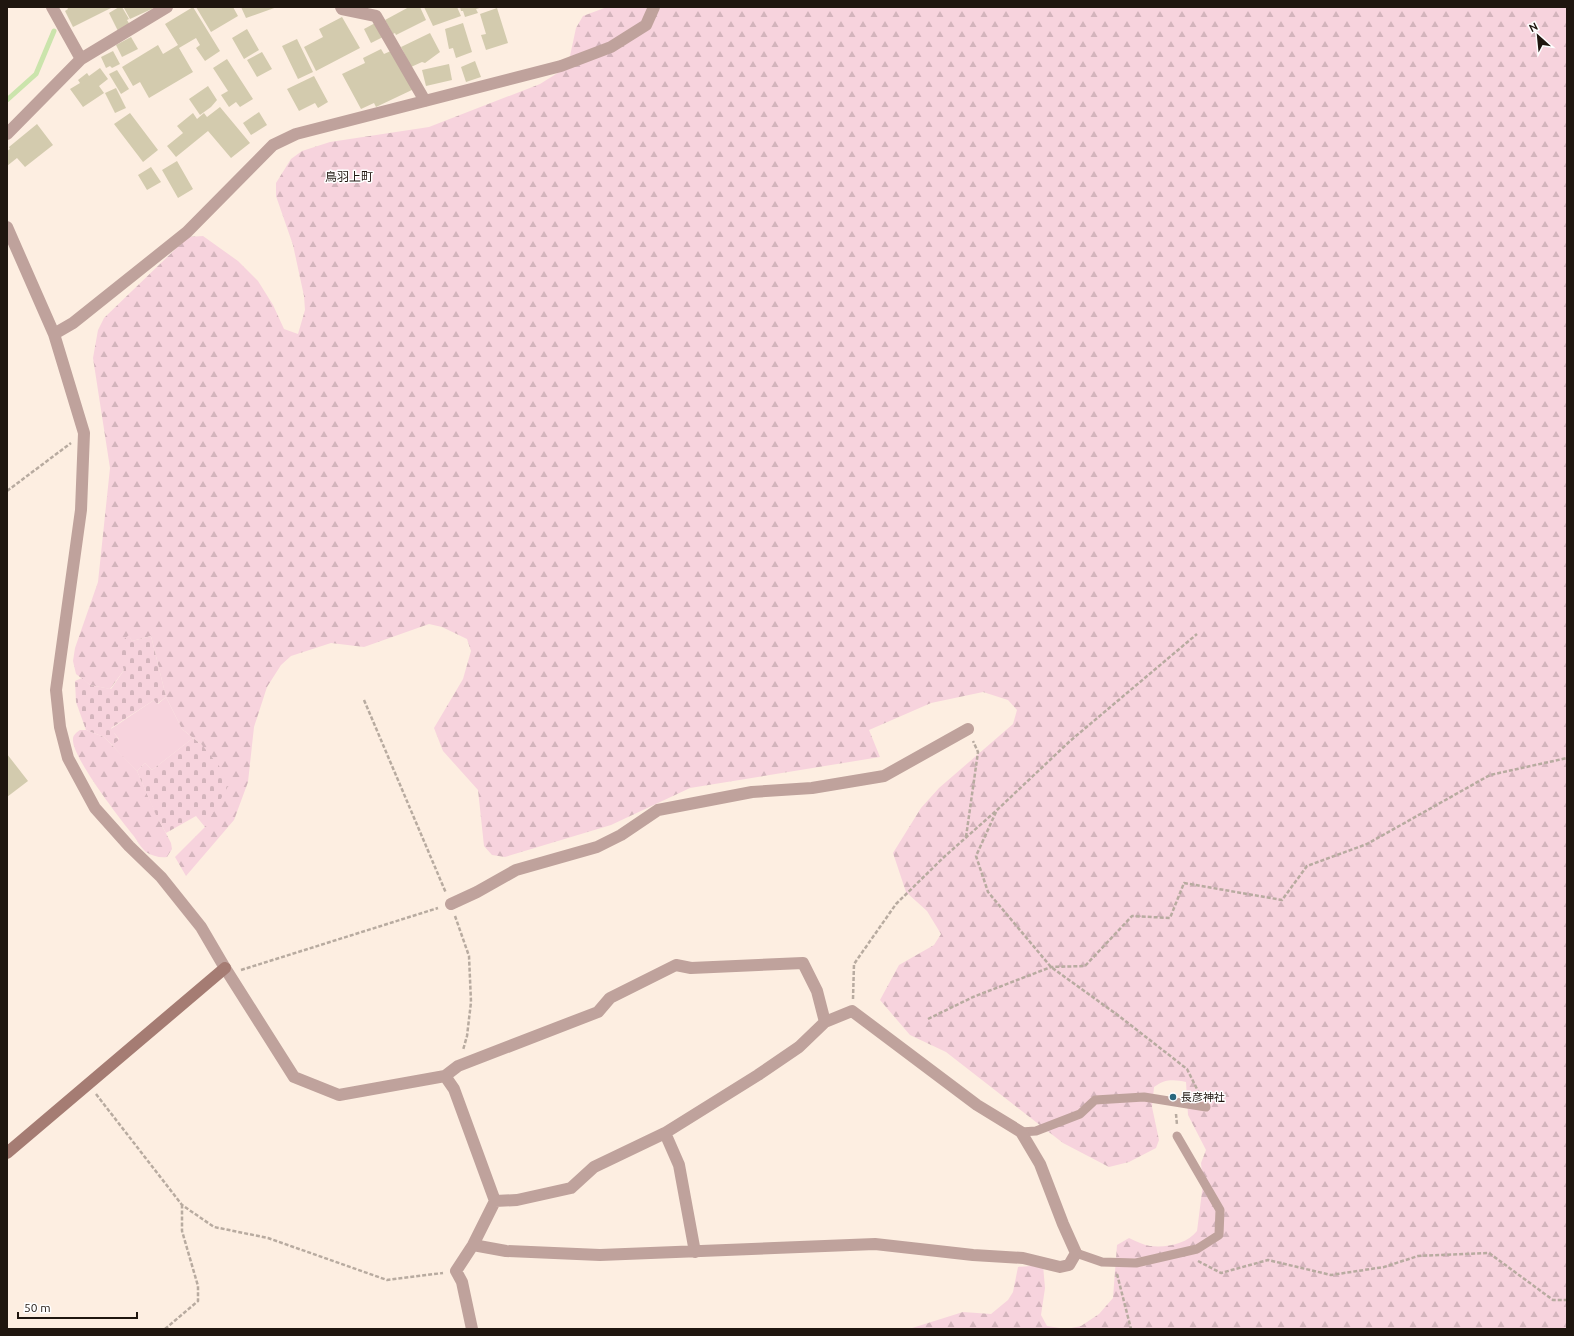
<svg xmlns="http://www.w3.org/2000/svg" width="1574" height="1336" viewBox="0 0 1574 1336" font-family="Ubuntu,'Noto Sans JP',sans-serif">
<defs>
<pattern id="forest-firs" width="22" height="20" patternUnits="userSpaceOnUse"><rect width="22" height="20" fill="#f7d3dd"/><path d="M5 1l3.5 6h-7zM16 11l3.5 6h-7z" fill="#d3b4bc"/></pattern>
<pattern id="cemetery-stones" width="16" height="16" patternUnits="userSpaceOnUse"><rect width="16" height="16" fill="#f7d3dd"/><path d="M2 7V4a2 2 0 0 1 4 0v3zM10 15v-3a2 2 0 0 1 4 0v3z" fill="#d3b4bc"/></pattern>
</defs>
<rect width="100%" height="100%" fill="#fdeee1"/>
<path fill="#f7d3dd" d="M166,697L182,729L193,738L152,770L145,763L137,771L122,756L112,745L119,739L111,729L154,700L158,704Z"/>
<path fill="url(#forest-firs)" d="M607,7H1567V1329H909L963,1312L991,1314L1008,1300L1013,1292L1018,1267L1043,1265L1045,1288L1041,1315L1047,1326L1066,1329L1081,1326L1099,1314L1113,1298L1117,1245L1129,1238C1136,1241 1143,1245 1150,1246C1166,1248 1187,1244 1197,1231L1203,1184L1201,1163L1206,1150L1188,1115L1186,1082C1174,1079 1164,1079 1154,1087L1152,1107L1159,1140L1156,1148L1129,1162L1109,1167L1063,1143L946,1052L910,1035L880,1000L899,965L934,945L941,934L927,911L906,892L893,853L921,808L939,788L1013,724L1017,710L1008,700L983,692L931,703L869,730L880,757L690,788L611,825L505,857L492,855L484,846L478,790L443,751L434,728L463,679L471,651L467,639L442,627L429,624L364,647L331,643L291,656L281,665L267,687L254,727L248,782L234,820L186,876L175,857L205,827L202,745L182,729L166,697L151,636L132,641L129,636L124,670L110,689L90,685L76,674L73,661L75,648L98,582L110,468L93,358L98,330L104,318L188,237L203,236L238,261L258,281L273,305L284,329L298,334L305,310L304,296L293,245L276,196V183L291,159L302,151L330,142L429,127L540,84L564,69L570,56L576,28L583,16Z
M80,730H86L104,737L137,771L156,814L171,843L172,849L167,857C160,858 152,856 146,852C141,848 137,840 133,835C121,820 71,756 73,739C73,735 76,733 80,730Z"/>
<path fill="url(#cemetery-stones)" d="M129,635L132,641L151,636L166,697L157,704L154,700L111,728L119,740L112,745L104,737L86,730L76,702L75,681L82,678L90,685L111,689L124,670L116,646Z
M193,738L202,745L231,781L205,827L196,816L166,833L156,815L137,771L145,763L152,770Z"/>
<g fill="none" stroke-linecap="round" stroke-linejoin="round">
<path stroke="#cbe4ac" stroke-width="5" d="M7,100L36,74L54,31"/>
</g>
<path fill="#d3cbae" d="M67,7H113L73,27L65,11L68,9Z
M119,7H122L129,19L127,20L130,25L118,31L109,13Z
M127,7H156L130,19L124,8Z
M193,7L220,51L205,61L196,48L200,45L196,38L179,48L193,72L149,98L140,82L133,86L122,67L158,45L163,54L178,45L165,24Z
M196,7H233L238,16L211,32Z
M241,7H277L246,18Z
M409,7H420L426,20L396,35L395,33L393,34L385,20Z
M424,7H457L461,16L433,26Z
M460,7H483L476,9L478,13L465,17L463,11H461Z
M497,8L508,43L486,50L481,35L486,34L480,14Z
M342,17L360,48L316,71L304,47L323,37L319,29Z
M377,22L385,36L371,43L364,29Z
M463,23L472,52L456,58L453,48L449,49L445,29Z
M247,29L259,50L244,59L232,38Z
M430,33L440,52L425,63L422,62L411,67L401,47Z
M131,37L138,49L122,57L116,45Z
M297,39L313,72L298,79L282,46Z
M381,49L384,54L393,50L414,89L376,107L374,103L361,109L342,74L365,63L363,58Z
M113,51L120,64L112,68L110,66L106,68L101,57Z
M262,52L272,69L257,77L247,60Z
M227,59L253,99L240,107L236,102L229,107L221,95L228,91L213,68Z
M475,61L481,77L466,82L461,67Z
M449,64L452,80L426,86L422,70Z
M100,68L108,79L99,86L104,93L83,107L70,89L80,83L78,80L87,73L89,76Z
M117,70L129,89L121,94L109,74Z
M314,76L328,102L318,108L315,103L299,111L287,89Z
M208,86L217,100L211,107L200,115L189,99Z
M116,88L126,108L115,113L105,93Z
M220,107L250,143L231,158L208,131L176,157L167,146L183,133L177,126L193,113L197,119L204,113L207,117Z
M259,112L267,125L251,135L243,123Z
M130,113L158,150L143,162L114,124Z
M37,124L53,145L25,167L17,158L7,166V151L10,149L9,147Z
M177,161L193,189L178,198L162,170Z
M151,167L161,182L147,190L138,175Z
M7,754L28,781L7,797Z"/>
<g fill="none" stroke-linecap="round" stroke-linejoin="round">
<path stroke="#b8aba0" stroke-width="2.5" stroke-dasharray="4 2" stroke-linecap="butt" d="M7,491L71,443
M364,700L446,893
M996,812L976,856L988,892L1051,967L1119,1016L1187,1069L1199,1093
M966,837L978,752L973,741
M455,916L469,956L471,1002L467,1036L463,1050
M241,970L438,908
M853,999L854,964L896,904L944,857L997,810L1070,741L1197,634
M928,1019L973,997L1051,967L1085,966L1132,916L1170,918L1184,883L1282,900L1307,866L1367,844L1490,775L1567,758
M96,1094L182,1205L214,1227L268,1238L387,1280L443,1273
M1176,1114L1177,1125
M1198,1261L1221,1273L1268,1260L1331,1275L1384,1267L1418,1256L1489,1253L1553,1300H1567
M1117,1274L1131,1329
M165,1329L198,1301V1286L182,1231V1205"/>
<path stroke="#bfa29c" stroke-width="9" d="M1021,1132L1036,1131L1080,1114L1095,1100L1144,1097L1206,1107
M1076,1253L1102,1262L1136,1263L1197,1249L1219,1235L1220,1210L1177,1136"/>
<path stroke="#bfa29c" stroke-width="12" d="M52,7L81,59
M341,7L342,9L376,16L425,101
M7,134L81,59L167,7
M7,227L54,334L84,433L81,510L56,690L60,727L68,758L95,808L129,846L161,877L201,927L225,968L294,1077L339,1095L445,1076L458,1066L598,1012L610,998L676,965L691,968L803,963L817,991L825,1022
M54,334L73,323L187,232L273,145L296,134L561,66L611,47L646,25L654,7
M451,904L477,892L516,870L597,847L621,835L658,810L752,792L812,788L884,776L968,729
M445,1076L454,1089L495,1201L473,1245L456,1271L462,1282L472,1329
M665,1133L679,1165L695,1252
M473,1245L506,1251L600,1255L875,1244L973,1255L1023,1258L1060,1267L1069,1265L1076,1253L1063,1224L1040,1164L1021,1132L977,1105L852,1011L825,1022L799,1047L758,1075L665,1133L594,1167L571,1188L517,1200L495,1201"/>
<path stroke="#a57c73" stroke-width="12" d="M7,1153L225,968"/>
</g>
<circle fill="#29677d" stroke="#fff" stroke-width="1.5" cx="1173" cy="1097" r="4"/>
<g text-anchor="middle" stroke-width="3" stroke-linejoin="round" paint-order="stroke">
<g font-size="11" fill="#1f160f" stroke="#fff" text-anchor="start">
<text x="1181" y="1101">長彦神社</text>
</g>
<g font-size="12" fill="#1f160f" stroke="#fff">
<text x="349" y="181">鳥羽上町</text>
</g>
</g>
<rect width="1574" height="1336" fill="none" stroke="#1f160f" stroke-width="16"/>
<g transform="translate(1538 36) rotate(333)" stroke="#ffffff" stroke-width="3" paint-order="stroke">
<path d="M0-3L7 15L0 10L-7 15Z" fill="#1f160f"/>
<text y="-6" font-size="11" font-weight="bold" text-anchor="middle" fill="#1f160f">N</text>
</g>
<path d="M18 1312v6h119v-6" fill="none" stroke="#1f160f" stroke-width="2"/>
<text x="24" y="1312" font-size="12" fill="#1f160f" stroke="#ffffff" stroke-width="3" paint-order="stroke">50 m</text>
</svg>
